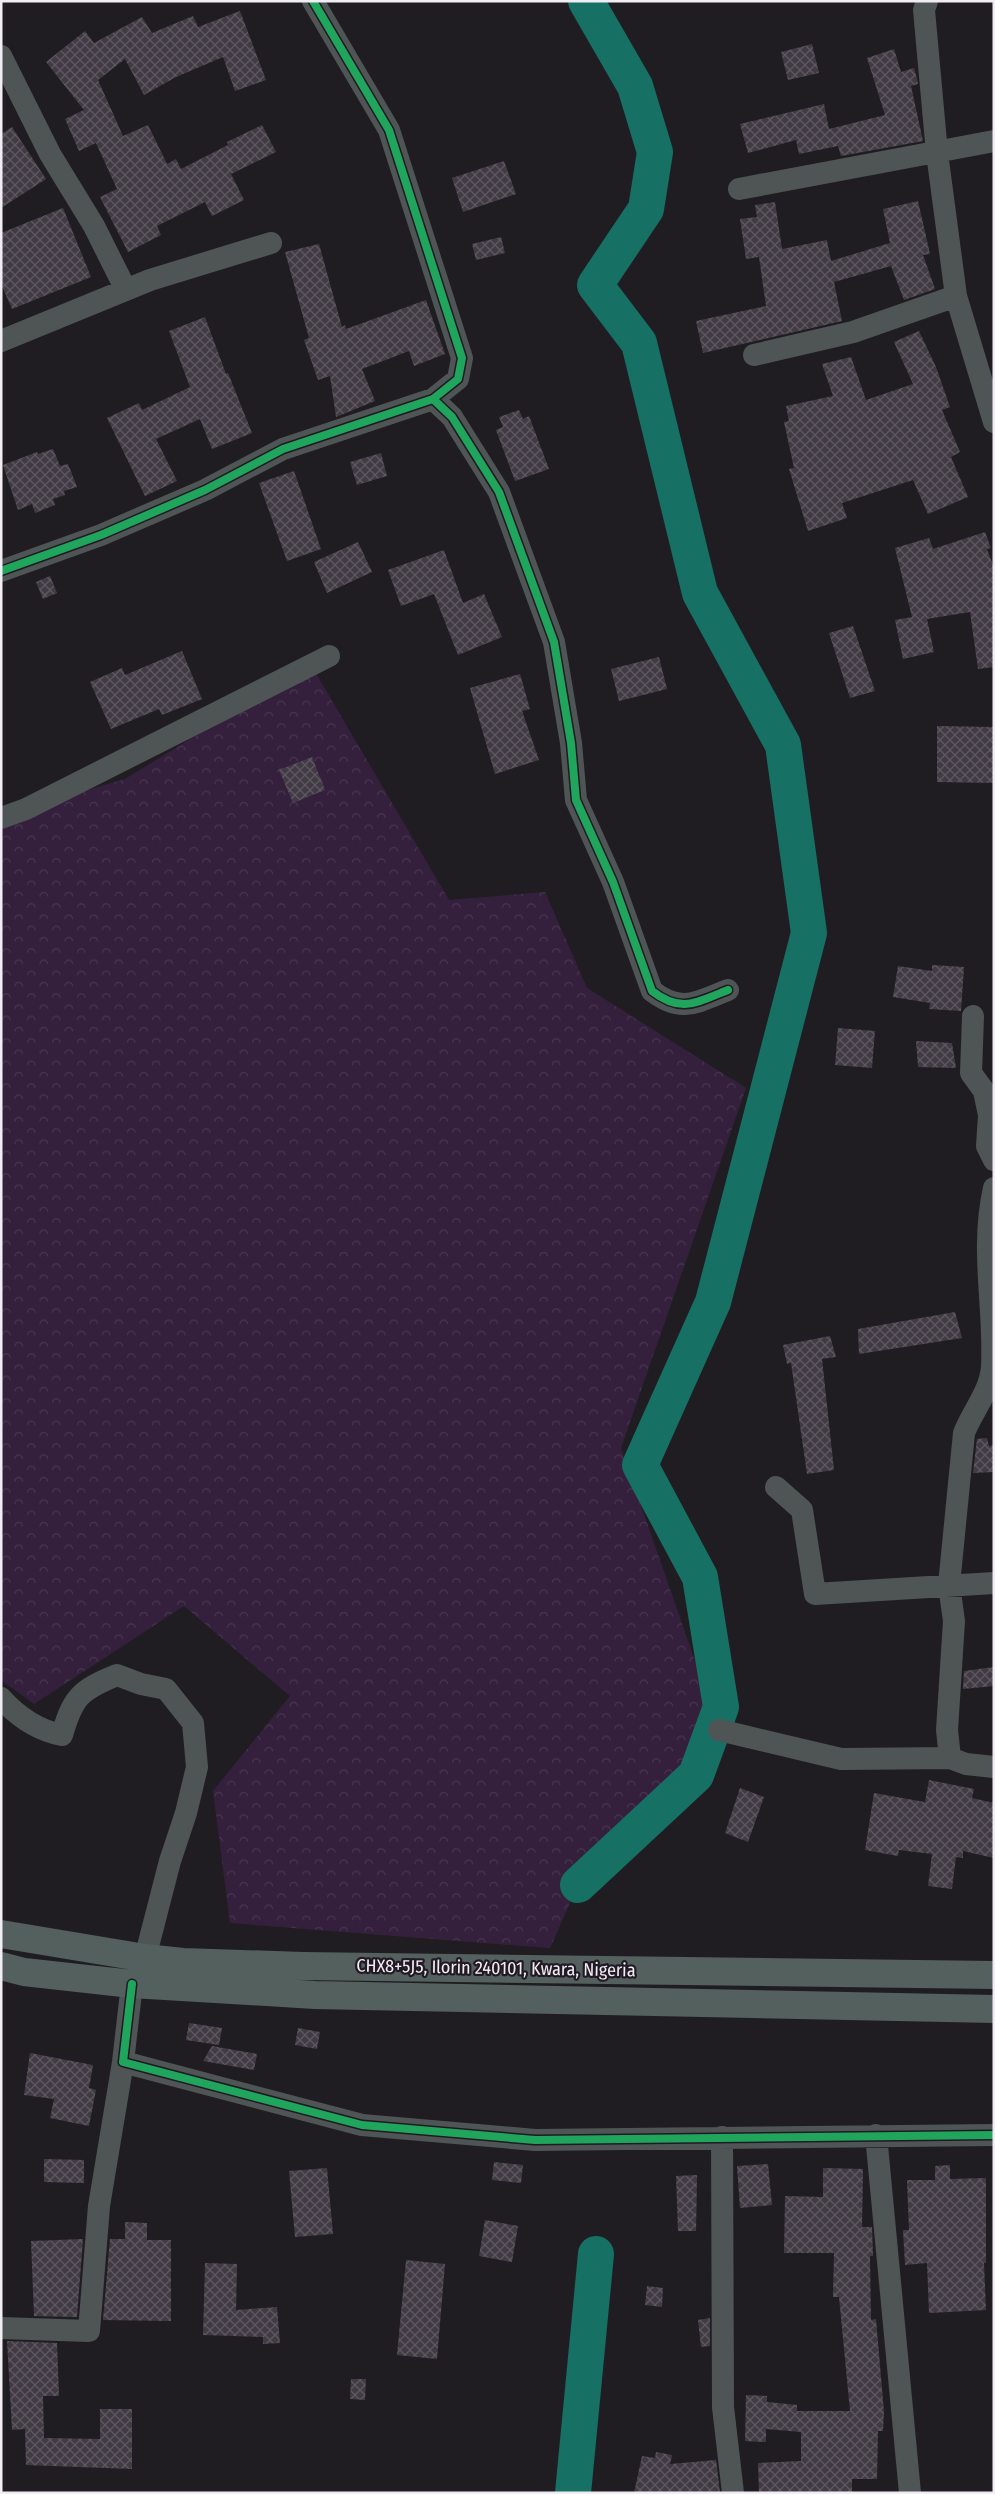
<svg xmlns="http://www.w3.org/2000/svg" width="995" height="2494" viewBox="0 0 995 2494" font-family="'Fira Sans Condensed',sans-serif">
<defs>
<pattern id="forest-crowns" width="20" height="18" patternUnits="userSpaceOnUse" patternTransform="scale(1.25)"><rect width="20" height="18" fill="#34203d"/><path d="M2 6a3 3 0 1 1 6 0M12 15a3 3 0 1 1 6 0" fill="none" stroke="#483650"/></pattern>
<pattern id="building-cross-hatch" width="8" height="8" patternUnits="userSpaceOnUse" patternTransform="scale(1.25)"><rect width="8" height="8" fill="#423b45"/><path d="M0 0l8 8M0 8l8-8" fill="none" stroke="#5e5860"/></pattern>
</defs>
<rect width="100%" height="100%" fill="#201d22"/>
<path fill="url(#forest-crowns)" d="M311,665L449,900L545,892L587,988L746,1088L621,1448L719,1730L578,1885L550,1948L230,1923L213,1791L290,1696L184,1606L34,1704L1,1680V816L125,779Z"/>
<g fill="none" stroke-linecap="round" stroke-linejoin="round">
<path stroke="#167063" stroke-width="36" d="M578,1885L696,1775L721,1707L700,1577L640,1465L713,1302L809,933L783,745L700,593L639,343L595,285L646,209L655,152L635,86L586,1
M573,2493L596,2254"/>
</g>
<path fill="url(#building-cross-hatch)" d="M240,11L266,80L235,91L223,57L176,77L144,95L125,59L98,80L123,136L148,125L167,164L176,159L181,169L228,145L227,142L262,125L276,152L231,174L244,200L212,216L205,202L157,226L161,235L128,252L100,197L117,189L96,143L79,151L65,119L84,110L46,62L85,31L94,43L142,17L152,33L193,16L198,27Z
M812,44L819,73L788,80L781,52Z
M894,49L901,72L914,68L917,79L918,84L911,86L923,141L841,156L838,146L799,154L796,140L748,153L740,124L824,104L829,129L885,115L867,58Z
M12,127L46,179L1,208V134Z
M504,161L516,194L463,212L452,178Z
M918,201L930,254L923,255L935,289L904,300L891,266L834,282L842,321L703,353L696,321L766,306L759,257L746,259L740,219L757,217L755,205L775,202L782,249L827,240L831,261L890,243L883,209Z
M63,208L91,277L12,309L1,284V233Z
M501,237L505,253L476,260L472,244Z
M319,244L342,327L345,325L346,329L426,300L445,354L414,366L409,351L362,369L375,401L336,417L330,376L318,380L304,340L309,338L285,252Z
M205,317L226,374L228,373L252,433L212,449L200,419L156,439L177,481L145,496L107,418L139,403L142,410L190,387L169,331Z
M919,331L936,367L950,407L942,410L960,452L951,457L968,497L928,514L913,480L842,503L847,518L808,531L789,469L794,468L784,422L789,421L786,406L833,396L822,364L851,357L866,400L913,384L894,342Z
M519,410L523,419L529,416L549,469L515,481L496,430L503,427L499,417Z
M53,449L60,466L68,464L77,487L64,491L65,495L53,499L55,505L35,513L32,504L18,510L3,465L37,452L38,454Z
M381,453L387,476L357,485L350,462Z
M294,471L321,549L287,561L259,483Z
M985,532L991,548L987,549L994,568V667L978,669L970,612L927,619L934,652L903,659L895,620L912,617L895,548L929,538L933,549Z
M358,542L372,572L327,593L314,562Z
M444,550L463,603L484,594L502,637L458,655L434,594L401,606L388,570Z
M50,576L57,593L43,599L36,582Z
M853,626L875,691L850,698L829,633Z
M182,651L202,699L162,715L159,709L111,729L90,682L122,668L125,675Z
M659,657L667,689L619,701L611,669Z
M520,674L530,709L522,711L539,760L495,774L470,688Z
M937,726L994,727V783L937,782Z
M312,757L325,790L293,803L279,770Z
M932,965L964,967L961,1011L929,1009L930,1003L893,997L898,966L932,971Z
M838,1028L875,1031L872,1068L835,1065Z
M916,1041L952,1043L956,1068L918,1067Z
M955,1312L962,1338L859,1354L858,1329Z
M830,1336L836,1357L822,1359L834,1470L807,1474L791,1363L787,1364L783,1345Z
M987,1438L989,1446L994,1445V1472L973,1473L977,1439Z
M994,1667V1686L963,1689L964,1671Z
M929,1780L974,1789L972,1798L994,1803V1858L963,1851V1858L956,1857L952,1889L928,1886L932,1854L899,1850L898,1856L865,1850L874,1793L925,1802Z
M740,1788L764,1797L748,1842L725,1833Z
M189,2023L222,2028L219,2045L186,2040Z
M298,2028L320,2032L317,2049L295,2045Z
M212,2046L257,2054L254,2070L203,2061Z
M30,2053L93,2065L89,2088L96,2090L89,2126L50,2118L54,2099L24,2095Z
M44,2159L84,2160V2183L44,2182Z
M494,2162L523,2165L521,2183L492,2180Z
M768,2164L772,2205L740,2208L737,2166Z
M950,2165V2179L986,2178V2263H984L986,2310L929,2313L927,2263L905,2265L903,2230H909L907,2180H935V2166Z
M327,2168L333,2234L295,2237L289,2171Z
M823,2168L863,2169L862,2227H872L873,2256H870L871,2320L876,2319L884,2412L883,2431H878L877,2479H852V2493H759L758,2463L801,2461V2432L766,2429V2442L745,2441L746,2395L767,2396V2402L797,2405V2411H850L839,2297H833L834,2253H784L785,2196L823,2197Z
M697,2175L696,2231H678L676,2176Z
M485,2220L518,2226L512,2262L479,2256Z
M125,2222L147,2223V2240H171V2321L103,2320L110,2239H125Z
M83,2239L77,2317L34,2316L31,2241Z
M406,2260L445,2264L437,2359L397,2355Z
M205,2263L237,2264L236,2310L277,2307L280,2343L263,2344V2337L203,2335Z
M647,2286L663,2288L662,2307L645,2305Z
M710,2318V2346L701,2347L698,2320Z
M7,2341L57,2343L59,2396H43L44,2438L100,2439V2409H132V2469L26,2465L25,2429L12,2430Z
M351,2379H366L365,2400L350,2399Z
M656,2452L672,2455L670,2464L716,2460L720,2492L634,2493L642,2456L655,2458Z"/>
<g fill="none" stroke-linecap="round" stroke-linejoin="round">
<path stroke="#4e5554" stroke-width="22" d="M927,1L924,10L937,153L956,296L994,422
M1,56L50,154L94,226L126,290
M739,189L994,141
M1,341L150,280L271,243
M754,355L853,332L956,296
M433,399L452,417L499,492L554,642L571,743L576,800L613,882L652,991C682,1014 697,1002 728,990
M1,571L101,535L205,490L283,449L433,399L458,379L462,358L389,130L313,1
M1,818L26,809L329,656
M973,1016L971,1073L984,1091L989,1115L987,1146L994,1160
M994,1188C980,1251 995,1305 992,1367C990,1392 973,1410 964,1433L949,1585L954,1621L947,1730L950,1758L966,1764L994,1767
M776,1487L802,1510L815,1594L994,1583
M1,1698C18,1717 37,1730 62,1735C73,1697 80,1690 117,1675L141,1684L166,1689L193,1723L197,1767L186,1813L170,1861L145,1958
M719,1730L841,1759L950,1758
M132,1984L123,2062L362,2125L535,2140L994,2135
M876,2135L910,2493
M722,2137L723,2407L733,2493
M1,2328L89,2331L99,2206L123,2062"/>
<path stroke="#53605e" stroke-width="28" d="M1,1934L145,1958L183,1962L303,1966L994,1975
M1,1966L24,1972L132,1984L315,1995L994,2009"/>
<defs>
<path id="cycleway" d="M433,399L452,417L499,492L554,642L571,743L576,800L613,882L652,991C682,1014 697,1002 728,990
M1,571L101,535L205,490L283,449L433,399L458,379L462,358L389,130L313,1
M132,1984L123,2062L362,2125L535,2140L994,2135"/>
</defs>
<use href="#cycleway" stroke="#211a25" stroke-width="11"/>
<use href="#cycleway" stroke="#20a55d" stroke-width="8"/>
</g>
<g text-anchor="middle" stroke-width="4.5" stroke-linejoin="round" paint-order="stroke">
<g font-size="18" fill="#f2edf4" stroke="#211a25">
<text transform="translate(496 1968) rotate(1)" y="6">CHX8+5J5, Ilorin 240101, Kwara, Nigeria</text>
</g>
</g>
<rect width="995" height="2494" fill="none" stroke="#f2edf4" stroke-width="5"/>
</svg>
